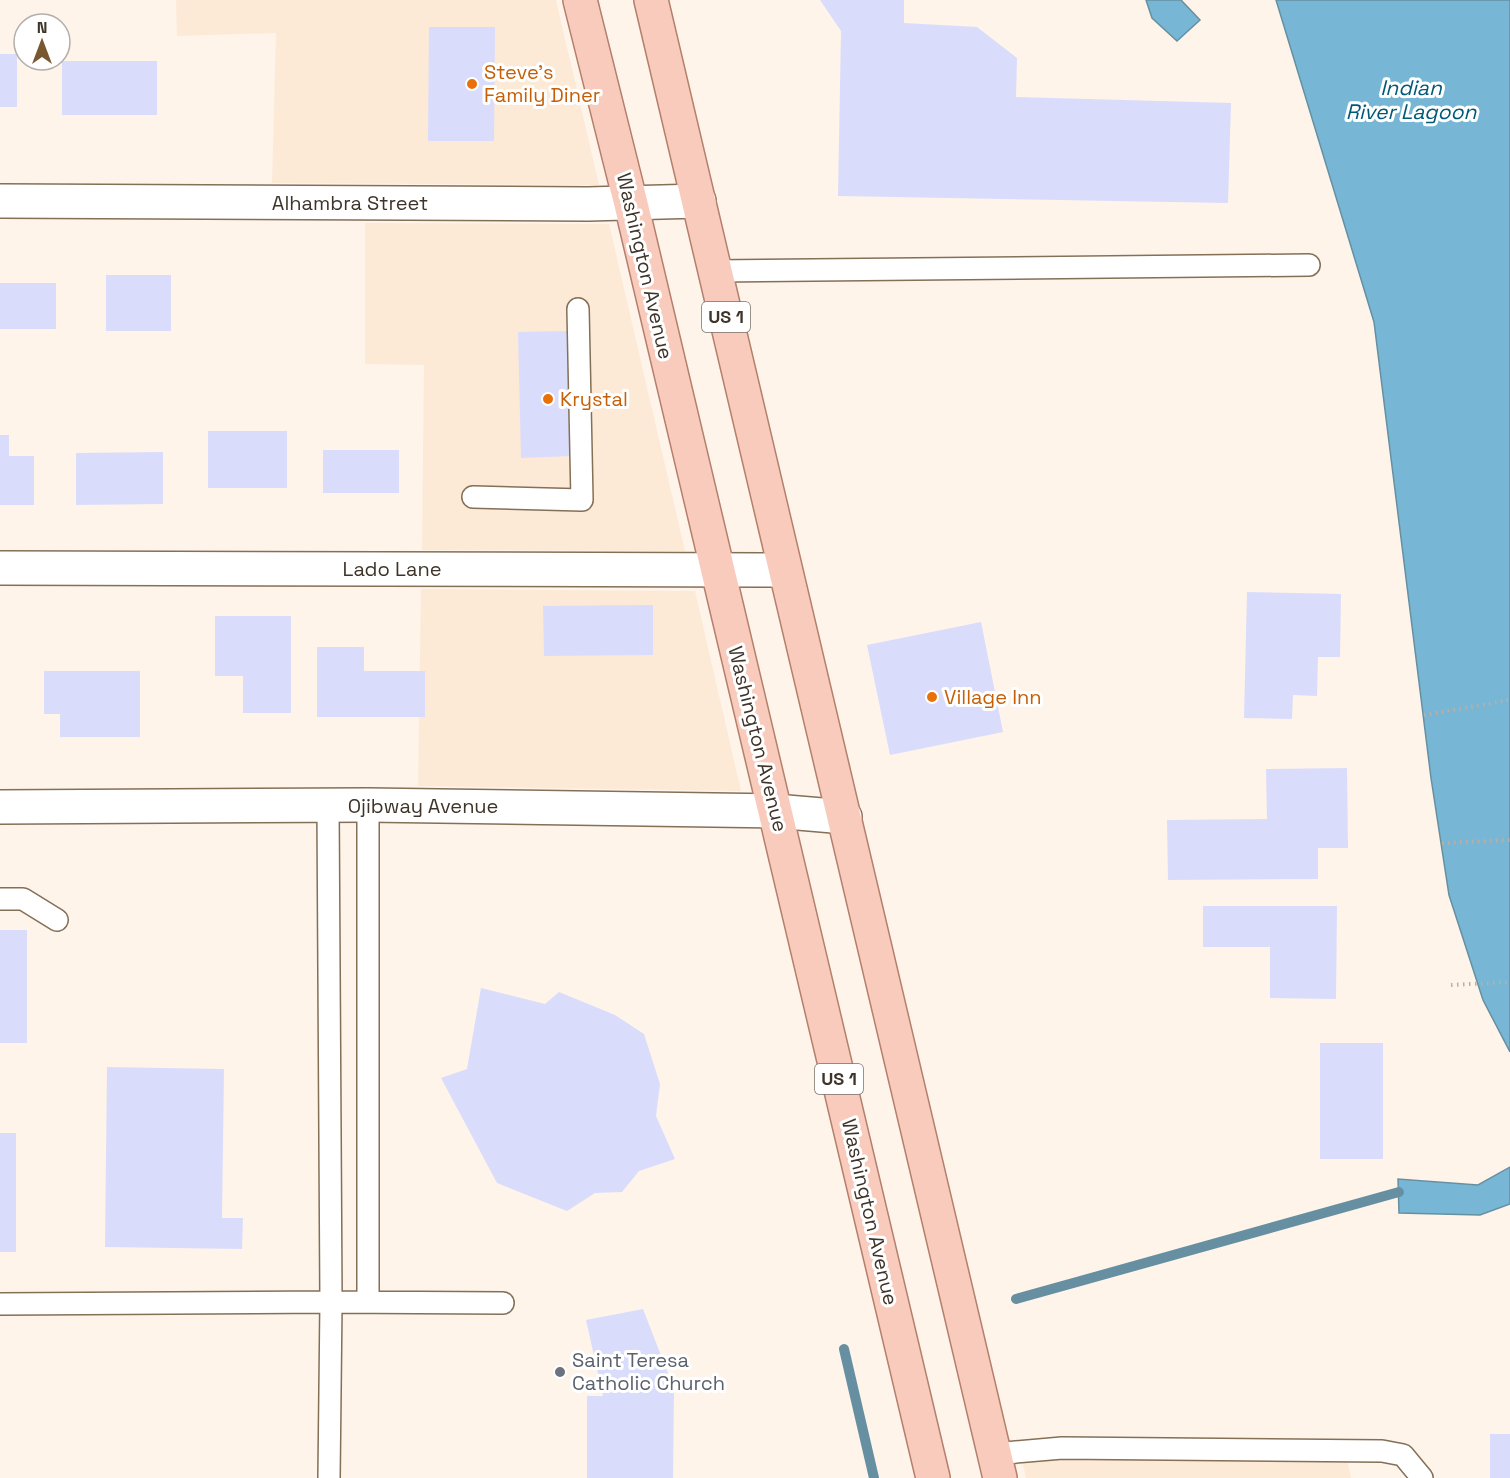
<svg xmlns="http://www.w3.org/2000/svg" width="1510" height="1478" viewBox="0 0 1510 1478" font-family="'Space Grotesk',sans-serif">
<rect width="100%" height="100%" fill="#fef4ea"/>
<path fill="#fcead7" d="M176,0H556L599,185L272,183L276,33L177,36Z
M365,223L609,224L685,551L422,550L424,365L365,364Z
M421,589L695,591L741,791L418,786Z
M1018,1441H1343L1351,1478H1026Z"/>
<path fill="#77b7d5" stroke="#6690a2" stroke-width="1.5" d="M1146,0H1181L1200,20L1177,41L1152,18Z
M1276,0H1510V1052L1483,1000L1449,895L1431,778L1374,322Z
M1510,1167V1204L1480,1215L1399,1213L1398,1179L1478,1185Z"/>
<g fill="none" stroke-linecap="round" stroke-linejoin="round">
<path stroke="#6690a2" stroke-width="10" d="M1016,1299L1399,1192
M844,1349L874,1478"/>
</g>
<path fill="#dadcfc" d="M820,0H904V23L977,27L1017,58L1016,97L1231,103L1228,203L838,196L841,31Z
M429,27H495L494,141H428Z
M0,54H17V107H0Z
M62,61H157V115H62Z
M106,275H171V331H106Z
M0,283H56V329H0Z
M569,331L572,456L521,458L518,332Z
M208,431H287V488H208Z
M0,435H9V456H34V505H0Z
M323,450H399V493H323Z
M163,452V504L76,505V453Z
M1247,592L1341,594L1340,657H1318L1317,696L1293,695L1292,719L1244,718Z
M653,605V655L544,656L543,606Z
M215,616H291V713H243V676H215Z
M981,622L1003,732L890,755L867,645Z
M317,647H364V671H425V717H317Z
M44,671H140V737H60V714H44Z
M1347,768L1348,848H1318V879L1168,880L1167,820L1267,819L1266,769Z
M1203,906H1337L1336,999L1270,998V947H1203Z
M0,930H27V1043H0Z
M481,988L545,1004L559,992L615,1015L644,1034L660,1084L656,1116L675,1159L639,1171L622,1192L595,1193L567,1211L497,1183L441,1078L467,1069Z
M1320,1043H1383V1159H1320Z
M107,1067L224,1069L222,1218H243L242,1249L105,1247Z
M0,1133H16V1252H0Z
M643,1309L674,1389L673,1478H587V1396H603L586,1320Z
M1490,1434H1510V1478H1490Z"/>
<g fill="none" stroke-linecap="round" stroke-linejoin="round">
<defs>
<path id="lane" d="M715,271L1309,265
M473,497L582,500L578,309
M368,805V1302
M328,806L331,1302L329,1478
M0,899H23L57,920
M0,1304L331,1302L503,1303
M994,1454L1062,1448L1382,1451L1403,1455L1422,1478"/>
<path id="street" d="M0,201L588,204L699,201
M0,568L785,570
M0,807L368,805L775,811L845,817"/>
<path id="primary" d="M580,0L631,204L933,1478
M651,0L1000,1478"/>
</defs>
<use href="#lane" stroke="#846f57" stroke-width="24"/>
<use href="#street" stroke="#846f57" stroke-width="36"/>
<use href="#primary" stroke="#b47f6c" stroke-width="36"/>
<path stroke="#b9afa5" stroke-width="4" stroke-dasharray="1.5 4.5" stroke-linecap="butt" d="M1424,715L1510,700
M1442,843L1510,840
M1451,985L1510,982"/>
<use href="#lane" stroke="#fff" stroke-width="21"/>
<use href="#street" stroke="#fff" stroke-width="33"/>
<use href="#primary" stroke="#f8cbbc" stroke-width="33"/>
</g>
<g fill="#e8710a" stroke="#fff" stroke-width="2">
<circle cx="472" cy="84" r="6"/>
<circle cx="548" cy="399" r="6"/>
<circle cx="932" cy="697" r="6"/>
</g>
<circle fill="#6b7280" stroke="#fff" stroke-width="2" cx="560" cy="1372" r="6"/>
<g text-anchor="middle" stroke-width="6" stroke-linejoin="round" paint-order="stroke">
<g fill="#fff" stroke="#78716a" stroke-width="1.5">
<rect x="702" y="302" width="48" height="30" rx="4.5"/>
<rect x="815" y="1064" width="48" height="30" rx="4.5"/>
</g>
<g font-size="18" font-weight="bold" fill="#3e342a">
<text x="726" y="323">US 1</text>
<text x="839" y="1085">US 1</text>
</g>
<g font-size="20" fill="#c56008" stroke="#fff" text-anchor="start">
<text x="484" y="79">Steve's<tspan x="484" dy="23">Family Diner</tspan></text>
<text x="560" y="406">Krystal</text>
<text x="944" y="704">Village Inn</text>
</g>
<g font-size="20" fill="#3e342a" stroke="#fff">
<text x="350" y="210">Alhambra Street</text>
<text transform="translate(645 266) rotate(77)" y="7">Washington Avenue</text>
<text x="392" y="576">Lado Lane</text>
<text transform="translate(758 739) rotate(76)" y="7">Washington Avenue</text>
<text x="423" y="813">Ojibway Avenue</text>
<text transform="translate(870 1212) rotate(77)" y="7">Washington Avenue</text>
</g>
<g font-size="20" fill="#5b616d" stroke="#fff" text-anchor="start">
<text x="572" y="1367">Saint Teresa<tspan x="572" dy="23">Catholic Church</tspan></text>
</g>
<g font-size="21" font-style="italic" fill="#005976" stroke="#fff">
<text x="1411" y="95">Indian<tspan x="1411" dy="24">River Lagoon</tspan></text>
</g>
</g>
<g transform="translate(42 42)"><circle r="28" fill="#ffffff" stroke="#b2aeaa" stroke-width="1.5"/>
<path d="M0-4.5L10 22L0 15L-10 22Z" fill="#79572f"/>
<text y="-9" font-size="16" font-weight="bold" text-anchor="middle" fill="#3e342a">N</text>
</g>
</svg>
